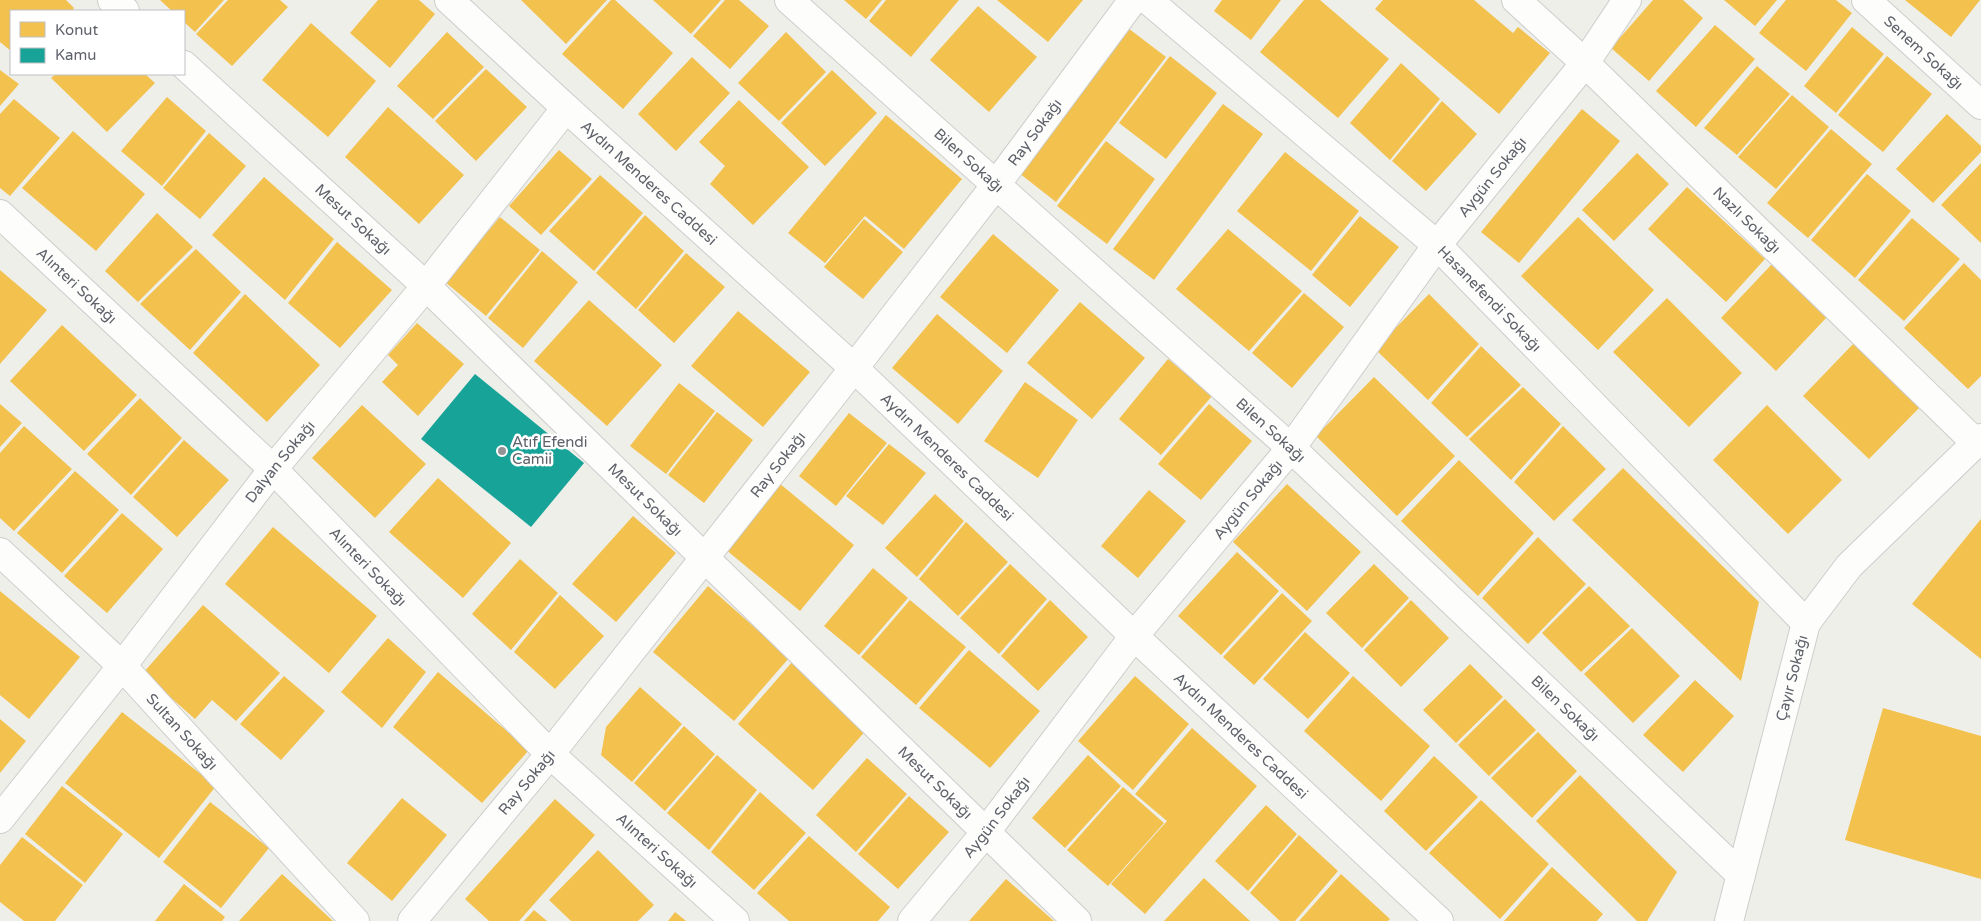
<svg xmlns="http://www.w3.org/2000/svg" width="1981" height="921" viewBox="0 0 1981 921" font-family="'Varela Round',sans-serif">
<rect width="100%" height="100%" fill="#efefea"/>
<path fill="#f2c14e" d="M0,0H66L74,8L72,11H11V51L0,42Z
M160,0H224L195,32L184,22V11H172Z
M228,0H280L288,7L232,66L196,34Z
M378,0H419L435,14L390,68L350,33Z
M521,0H607L566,44Z
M611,0H615L673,53L623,109L562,54Z
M653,0H721L691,34Z
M725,0H739L769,26L730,69L693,36Z
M844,0H882L866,19Z
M886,0H959L911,57L869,21Z
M997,0H1083L1048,42Z
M1222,0H1281L1251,40L1214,11Z
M1304,0H1320L1389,59L1338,118L1260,52Z
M1383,0H1474L1513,33L1518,27L1550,53L1499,114L1375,9Z
M1653,0H1683L1703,18L1649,81L1611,48Z
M1724,0H1777L1755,26Z
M1786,0H1836L1852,13L1806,71L1759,33Z
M1905,0H1980L1951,37Z
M978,6L1037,57L989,112L930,60Z
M311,23L376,81L328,137L262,80Z
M1715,25L1755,59L1696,127L1656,91Z
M1852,27L1884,54L1836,113L1804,86Z
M1128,28L1166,57L1056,202L1019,173Z
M447,32L484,67L433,119L397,86Z
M786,32L826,72L779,121L738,83Z
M1170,56L1217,93L1166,159L1119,123Z
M1887,56L1932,94L1883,152L1838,115Z
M692,57L730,93L676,151L638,114Z
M1401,63L1440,99L1390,160L1350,123Z
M1757,66L1790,94L1737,155L1704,128Z
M486,69L527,107L476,161L435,121Z
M0,70L19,84L0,106Z
M832,70L877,113L825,166L781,123Z
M56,74H145L155,83L107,132L51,78Z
M1792,95L1829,127L1776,189L1738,157Z
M167,97L206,131L162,186L121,151Z
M14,99L60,138L10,196L0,188V114Z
M739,100L809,167L753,225L710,184L725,166L699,142Z
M1442,101L1477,134L1426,191L1392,161Z
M1223,104L1263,134L1154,280L1113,249Z
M388,107L464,175L419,224L345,157Z
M1582,109L1620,141L1519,263L1481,232Z
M1947,114L1981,146V152L1933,203L1896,169Z
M886,115L962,179L904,249L865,216L825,263L788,233Z
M1831,129L1872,164L1808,238L1767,203Z
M73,131L145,194L96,251L22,188Z
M209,133L246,166L200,219L163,188Z
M1106,141L1155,179L1107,244L1057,206Z
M559,150L592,179L541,235L509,206Z
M1285,152L1359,211L1311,271L1237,211Z
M1637,153L1669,184L1614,241L1582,210Z
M1981,163V243L1941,205Z
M1867,174L1911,211L1855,278L1811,240Z
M600,175L643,213L594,271L549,231Z
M264,177L334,239L285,300L212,235Z
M1687,187L1765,259L1726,302L1648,229Z
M157,213L193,247L138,302L105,271Z
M645,215L684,251L636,309L596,273Z
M1360,216L1399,247L1350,307L1312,275Z
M500,217L540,250L486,316L445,282Z
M1578,217L1654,290L1598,350L1521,276Z
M1912,218L1960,259L1904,321L1858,280Z
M864,219L903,252L863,299L824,267Z
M1228,229L1302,291L1249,351L1176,289Z
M993,234L1059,290L1007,353L940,297Z
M337,242L392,290L340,348L288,303Z
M196,249L241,292L190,350L140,304Z
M542,251L578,282L523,348L488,318Z
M686,253L725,287L674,343L638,310Z
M1964,263L1981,280V376L1968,389L1904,328Z
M1772,264L1827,317L1776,371L1721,318Z
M0,270L47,310L0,364Z
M1304,293L1344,327L1292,388L1252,353Z
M245,294L320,365L267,422L193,353Z
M1429,294L1479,344L1428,400L1375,349Z
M1667,298L1742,373L1689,427L1613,352Z
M589,300L662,365L607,426L534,361Z
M1080,302L1145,358L1092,419L1027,363Z
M738,311L810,372L763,427L691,366Z
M937,314L1003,371L958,424L892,368Z
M417,323L464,364L418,416L382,382L398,365L388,355Z
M62,325L137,395L84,451L10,381Z
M1854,343L1920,407L1869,459L1803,396Z
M1481,346L1521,385L1467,437L1431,403Z
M1168,359L1212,396L1161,455L1119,419Z
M1374,377L1455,456L1397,516L1316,436Z
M1025,382L1078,420L1038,478L984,441Z
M679,383L715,411L666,474L630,446Z
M1523,387L1561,424L1511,480L1469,439Z
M140,398L182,438L131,495L87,454Z
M0,404L22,423L0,447Z
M1209,404L1252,441L1201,500L1158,464Z
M362,405L426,464L375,518L312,458Z
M1767,405L1842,480L1788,534L1713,460Z
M717,412L753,440L704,503L668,475Z
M849,413L887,443L836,506L799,476Z
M24,426L72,469L14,531L0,518V453Z
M1563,426L1606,469L1554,521L1514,482Z
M184,440L229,480L177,537L133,497Z
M889,444L926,473L883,525L846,496Z
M1459,460L1534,533L1478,596L1401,521Z
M1623,468L1759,602L1741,681L1572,520Z
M75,471L119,510L62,573L17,533Z
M438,478L511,543L463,598L389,532Z
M779,483L854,545L800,611L725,549Z
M1287,484L1361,552L1307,611L1233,542Z
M1149,490L1186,521L1138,578L1101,546Z
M935,494L964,521L917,577L885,548Z
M122,513L163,549L107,613L64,576Z
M633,516L676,553L616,622L572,584Z
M1981,519V659L1912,604Z
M966,522L1008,562L958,616L919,579Z
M273,527L377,616L329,673L225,584Z
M1538,537L1586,584L1528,644L1482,598Z
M1237,552L1279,591L1221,655L1178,616Z
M520,559L558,593L511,650L472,614Z
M1010,564L1047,599L999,654L960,618Z
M1374,564L1409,598L1362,648L1326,613Z
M873,568L908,598L859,655L824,626Z
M708,586L789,658L734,721L653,652Z
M1589,586L1630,626L1581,672L1542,633Z
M0,591L80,657L29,719L0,695Z
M1282,593L1312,621L1254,685L1223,657Z
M560,595L604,636L555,689L514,652Z
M910,600L966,647L916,705L861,657Z
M1050,600L1088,637L1038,691L1001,656Z
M1411,600L1449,638L1401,687L1364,650Z
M203,605L280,673L236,721L212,700L195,719L143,673Z
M1632,628L1680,676L1633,723L1584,674Z
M1305,632L1350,673L1308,719L1263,679Z
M388,638L426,672L382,728L341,692Z
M969,650L1040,711L990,768L919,708Z
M793,661L869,727L813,790L738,724Z
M1470,664L1503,697L1456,743L1423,710Z
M438,672L529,750L482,803L393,727Z
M284,676L325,711L281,760L240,724Z
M1135,676L1189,724L1133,790L1078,741Z
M1353,676L1430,746L1381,801L1304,731Z
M1695,680L1734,716L1683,772L1643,735Z
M640,687L682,724L632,782L601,755L606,727Z
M1505,699L1536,730L1489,776L1458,745Z
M1883,708L1981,736V879L1845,840Z
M122,712L216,786L159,858L65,783Z
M0,719L26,741L0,773Z
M684,726L715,754L665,811L634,783Z
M1192,728L1257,786L1145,914L1111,884L1167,821L1135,794Z
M1538,732L1577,771L1532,818L1491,778Z
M717,755L757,790L709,850L667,813Z
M1088,755L1121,786L1065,848L1032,818Z
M1434,756L1478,797L1426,851L1384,811Z
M867,758L907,794L856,852L816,815Z
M1580,775L1677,872L1647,921H1637L1536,821Z
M62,786L123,834L85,883L25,834Z
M1123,787L1164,823L1108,886L1067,850Z
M760,792L806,833L754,890L711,852Z
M909,796L949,832L898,889L858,854Z
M402,798L447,835L392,901L347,863Z
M555,799L595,835L519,921H489L465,899Z
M1481,800L1549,864L1500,919L1429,853Z
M210,802L269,848L221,908L163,862Z
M1266,805L1297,834L1248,891L1215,861Z
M1299,835L1338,871L1295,921H1280L1250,893Z
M809,836L890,907L878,921H789L757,893Z
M22,837L83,885L55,921H24L0,902V865Z
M598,850L654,905L638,921H571L549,900Z
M1552,867L1603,914L1597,921H1504Z
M282,874L333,921H239Z
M1341,874L1390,919L1388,921H1299Z
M1204,878L1250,921H1164Z
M1006,879L1054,921H969Z
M184,884L225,917L222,921H155Z
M534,910L547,921H524Z
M675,912L686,921H668Z"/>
<path fill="#17a398" d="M475,374L584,463L531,527L421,439Z"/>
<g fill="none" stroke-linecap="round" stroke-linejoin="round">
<defs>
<g id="minor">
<path d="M112,0L125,11"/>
<path id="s1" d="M449,0L566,108L854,368L1134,636L1439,921"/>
<path id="s2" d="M789,0L1291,448L1741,875"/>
<path id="s3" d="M1148,0L1437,245L1806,623"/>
<path id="s4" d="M1516,0L1585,63L1976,443"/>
<path id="s5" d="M1866,0L1981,105"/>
<path id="s6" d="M184,65L426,286L1077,921"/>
<path id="s7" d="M0,214L273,469L550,754L735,921"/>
<path id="s8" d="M0,552L122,666L355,921"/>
<path id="s9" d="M0,819L122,666L273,469L426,286L566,108"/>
<path id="s10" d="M412,921L550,754L854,368L995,186L1133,0"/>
<path id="s11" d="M912,921L985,833L1134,636L1291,448L1437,245L1585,63L1627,0"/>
<path id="s12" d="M1729,921L1806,623L1849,566L1981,438"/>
</g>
</defs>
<use href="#minor" stroke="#cccdcc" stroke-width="30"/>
<use href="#minor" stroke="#fdfdfc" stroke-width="28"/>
</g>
<circle fill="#919396" stroke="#fff" stroke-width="2" cx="502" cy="451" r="5"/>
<g text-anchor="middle" stroke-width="5" stroke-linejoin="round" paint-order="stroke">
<g font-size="15" fill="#5e6169" stroke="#fff">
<text dy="5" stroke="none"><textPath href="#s5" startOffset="78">Senem Sokağı</textPath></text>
<text dy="5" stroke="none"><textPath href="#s10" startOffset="1005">Ray Sokağı</textPath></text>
<text dy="5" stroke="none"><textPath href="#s2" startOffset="241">Bilen Sokağı</textPath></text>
<text dy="5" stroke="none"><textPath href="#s11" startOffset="944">Aygün Sokağı</textPath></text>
<text dy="5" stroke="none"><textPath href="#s1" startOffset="271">Aydın Menderes Caddesi</textPath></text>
<text dy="5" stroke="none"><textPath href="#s6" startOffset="229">Mesut Sokağı</textPath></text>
<text dy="5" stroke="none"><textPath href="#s4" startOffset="319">Nazlı Sokağı</textPath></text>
<text dy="5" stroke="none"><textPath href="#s7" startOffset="105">Alınteri Sokağı</textPath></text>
<text dy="5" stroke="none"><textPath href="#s3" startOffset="454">Hasanefendi Sokağı</textPath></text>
<text dy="5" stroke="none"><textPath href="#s2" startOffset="646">Bilen Sokağı</textPath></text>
<text dy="5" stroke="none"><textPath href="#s1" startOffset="676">Aydın Menderes Caddesi</textPath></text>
<text dy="5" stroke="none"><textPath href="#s9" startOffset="454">Dalyan Sokağı</textPath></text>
<text dy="5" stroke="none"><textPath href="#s10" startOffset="585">Ray Sokağı</textPath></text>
<text dy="5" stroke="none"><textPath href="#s6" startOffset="634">Mesut Sokağı</textPath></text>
<text dy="5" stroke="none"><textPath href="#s11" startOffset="539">Aygün Sokağı</textPath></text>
<text dy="5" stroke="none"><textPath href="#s7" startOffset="510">Alınteri Sokağı</textPath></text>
<text dy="5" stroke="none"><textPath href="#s12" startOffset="251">Çayır Sokağı</textPath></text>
<text dy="5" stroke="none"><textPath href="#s2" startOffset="1051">Bilen Sokağı</textPath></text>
<text dy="5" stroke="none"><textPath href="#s8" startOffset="256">Sultan Sokağı</textPath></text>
<text dy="5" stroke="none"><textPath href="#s1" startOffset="1081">Aydın Menderes Caddesi</textPath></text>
<text dy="5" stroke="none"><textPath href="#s10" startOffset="180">Ray Sokağı</textPath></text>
<text dy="5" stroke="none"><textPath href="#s6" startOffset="1039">Mesut Sokağı</textPath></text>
<text dy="5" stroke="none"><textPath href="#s11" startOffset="134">Aygün Sokağı</textPath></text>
<text dy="5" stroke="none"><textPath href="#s7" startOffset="915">Alınteri Sokağı</textPath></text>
</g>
<g font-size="15" fill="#5e6169" stroke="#fff" text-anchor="start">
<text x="512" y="447">Atıf Efendi<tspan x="512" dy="17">Camii</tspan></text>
</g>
</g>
<rect x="10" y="10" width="175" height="65" fill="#ffffff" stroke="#bfc0c3"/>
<rect x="20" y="22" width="25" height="15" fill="#f2c14e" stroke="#bfc0c3"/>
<text x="55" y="35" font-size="15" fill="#5e6169">Konut</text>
<rect x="20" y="48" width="25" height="15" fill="#17a398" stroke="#bfc0c3"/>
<text x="55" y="60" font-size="15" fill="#5e6169">Kamu</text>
</svg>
